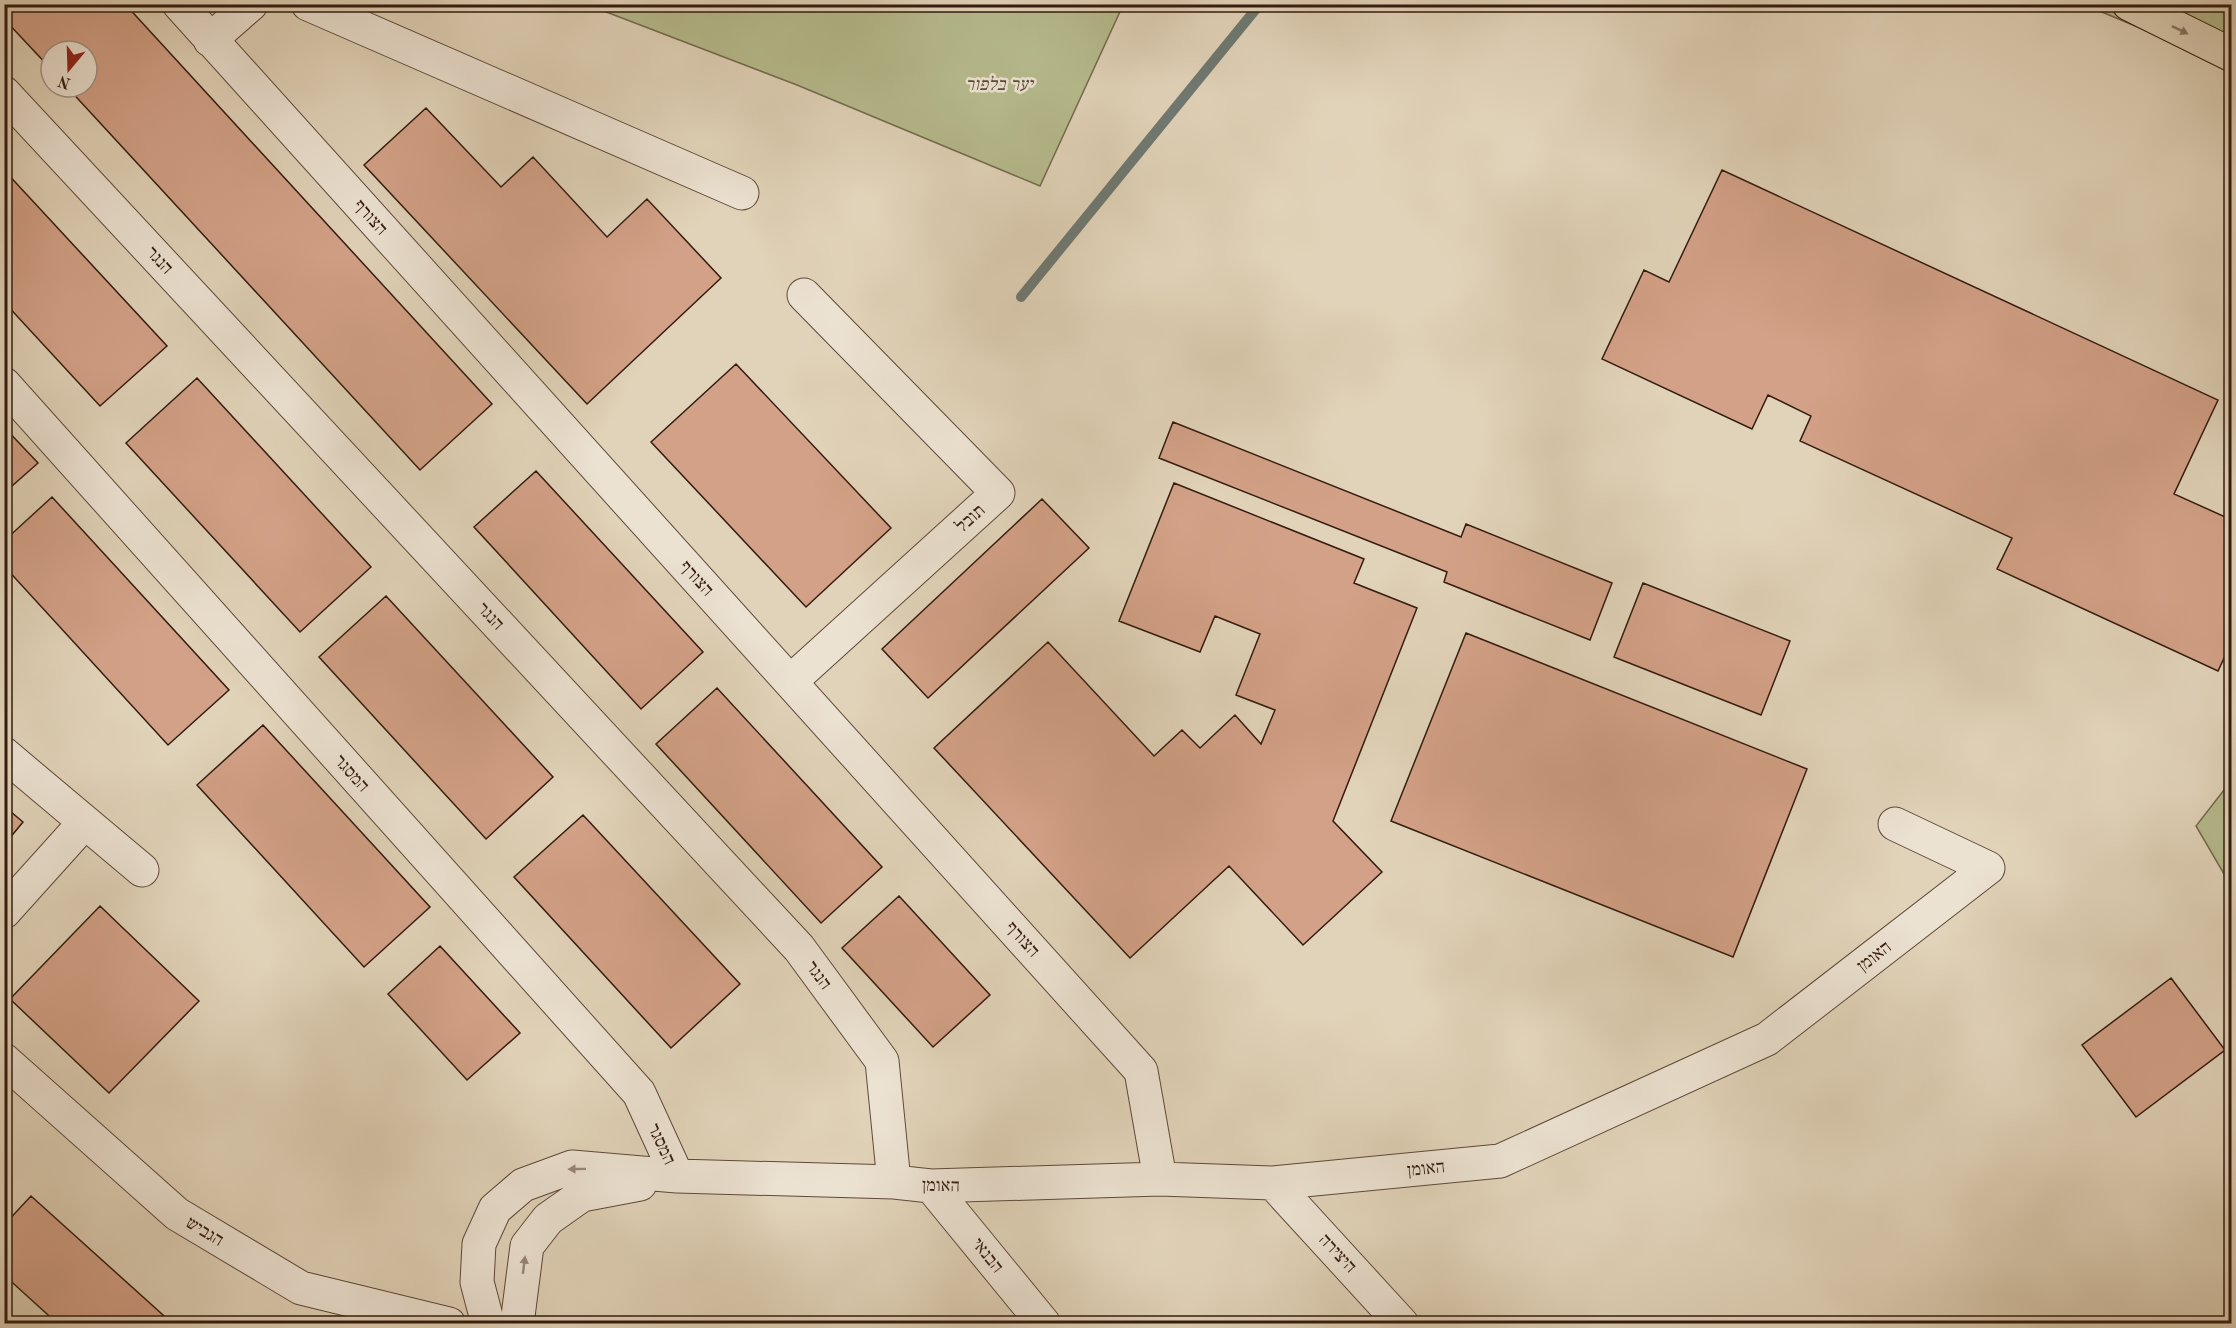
<svg xmlns="http://www.w3.org/2000/svg" width="2236" height="1328" viewBox="0 0 2236 1328" font-family="'Old Standard TT','Frank Ruhl Libre',serif">
<rect width="100%" height="100%" fill="#e1d3b9"/>
<filter id="stains"><feTurbulence type="fractalNoise" baseFrequency=".00333" numOctaves="4"/><feColorMatrix values="0 0 0 0 .2 0 0 0 0 .09 0 0 0 0 .02 0 0 0 .5 -.17"/></filter>
<radialGradient id="worn" r=".72"><stop offset=".6" stop-color="#630" stop-opacity="0"/><stop offset="1" stop-color="#630" stop-opacity=".3"/></radialGradient>
<path fill="#b6bb8d" stroke="#746b4e" stroke-width="1.5" d="M588,5L1123,4V5L1040,186L797,85Z
M2085,5H2231V66Z
M2231,781V886L2196,826Z"/>
<g fill="none" stroke-linecap="round" stroke-linejoin="round">
<path stroke="#6e7972" stroke-width="10" d="M1021,297L1260,4"/>
</g>
<path fill="#d3a187" stroke="#331b0f" stroke-width="1.5" d="M4,4H125L492,404L420,470L67,87H87V51H51V69L4,19Z
M426,108L501,187L533,157L607,237L647,199L721,278L587,404L364,165Z
M4,170L167,346L100,406L4,302Z
M1722,170L2218,400L2174,494L2232,520V641L2218,671L1997,569L2012,538L1800,441L1811,416L1768,395L1752,429L1602,359L1644,270L1669,282Z
M736,364L891,528L806,607L651,442Z
M197,378L371,567L300,632L126,443Z
M1173,422L1461,537L1466,524L1612,583L1590,640L1444,582L1447,572L1159,458Z
M4,427L38,463L4,493Z
M536,471L703,652L641,709L474,527Z
M1174,483L1364,559L1354,583L1417,608L1333,821L1382,872L1303,945L1229,866L1130,958L934,748L1048,642L1154,756L1182,730L1200,748L1235,715L1261,744L1275,710L1236,695L1260,634L1215,616L1200,652L1119,621Z
M52,497L229,690L168,745L4,566V541Z
M1042,499L1089,548L928,698L882,649Z
M1643,583L1790,641L1761,715L1614,657Z
M386,596L553,777L486,839L319,657Z
M1466,633L1807,769L1733,957L1391,821Z
M717,688L882,867L821,923L656,744Z
M263,725L430,907L364,967L197,785Z
M4,806L23,822L4,845Z
M583,815L740,984L671,1048L514,877Z
M899,896L990,995L933,1047L842,948Z
M100,906L199,1001L109,1093L10,999Z
M440,946L520,1033L467,1080L388,994Z
M2171,978L2225,1050L2136,1117L2082,1045Z
M31,1196L173,1324H58L4,1275V1225Z"/>
<g fill="none" stroke-linecap="round" stroke-linejoin="round">
<defs>
<path id="minor" d="M179,4L1141,1071L1160,1179
M308,4L742,193
M210,40L251,4
M4,93L799,948L882,1061L894,1182
M4,384L639,1093L677,1176
M791,681L998,493L804,295
M4,754L142,870
M4,912L85,822
M4,1060L177,1214L301,1288L449,1324
M1273,1183L1402,1324
M931,1186L1044,1324
M488,1324L477,1282L479,1244L495,1209L523,1185L572,1167L677,1176L894,1182L931,1186L1160,1179L1273,1183L1500,1161L1767,1039L1988,868L1895,824
M517,1324L527,1246L548,1219L582,1195L640,1184"/>
<path id="highway" d="M2129,4L2232,55"/>
</defs>
<use href="#minor" stroke="#5e493a" stroke-width="35"/>
<use href="#highway" stroke="#331b0f" stroke-width="35"/>
<use href="#minor" stroke="#ece2d2" stroke-width="33"/>
<use href="#highway" stroke="#e1d3b9" stroke-width="33"/>
</g>
<defs><path id="oneway-solid" d="M-6-.8H1V-3.2L6.5 0L1 3.2V.8H-6Z" transform="scale(1.5)"/></defs>
<use fill="#8a7764" href="#oneway-solid" transform="translate(2180 30) rotate(26)"/>
<g fill="#99887a">
<use href="#oneway-solid" transform="translate(577 1169) rotate(179)"/>
<use href="#oneway-solid" transform="translate(524 1265) rotate(-83)"/>
</g>
<g text-anchor="middle" stroke-width="5" stroke-linejoin="round" paint-order="stroke">
<g font-size="18" font-style="italic" fill="#5a4b35" stroke="#ece2d2">
<text x="999" y="90">יער בלפור</text>
</g>
<g font-size="18" fill="#331b0f" stroke="#ece2d2">
<text transform="translate(371 217) rotate(48)" y="6">הצורף</text>
<text transform="translate(160 260) rotate(47)" y="6">הנגר</text>
<text transform="translate(970 518) rotate(-42)" y="6">תובל</text>
<text transform="translate(697 578) rotate(48)" y="6">הצורף</text>
<text transform="translate(491 616) rotate(47)" y="6">הנגר</text>
<text transform="translate(352 773) rotate(48)" y="6">המסגר</text>
<text transform="translate(1023 939) rotate(48)" y="6">הצורף</text>
<text transform="translate(1874 956) rotate(-38)" y="6">האומן</text>
<text transform="translate(819 975) rotate(54)" y="6">הנגר</text>
<text transform="translate(662 1144) rotate(65)" y="6">המסגר</text>
<text transform="translate(1426 1168) rotate(-6)" y="6">האומן</text>
<text transform="translate(941 1185) rotate(1)" y="6">האומן</text>
<text transform="translate(205 1231) rotate(31)" y="6">הגביש</text>
<text transform="translate(1338 1253) rotate(47)" y="6">היצירה</text>
<text transform="translate(988 1255) rotate(51)" y="6">הבנאי</text>
</g>
</g>
<rect width="2236" height="1328" fill="none" stroke="#e1d3b9" stroke-width="24"/>
<rect x="6" y="6" width="2224" height="1316" fill="none" stroke="#331b0f" stroke-width="3"/>
<rect x="12" y="12" width="2212" height="1304" fill="none" stroke="#331b0f" stroke-width="1.5"/>
<g transform="translate(69 69) rotate(199)"><circle r="28" fill="#ece2d2" stroke="#a29284" stroke-width="1.5"/>
<path d="M0-4.5L10 22L0 15L-10 22Z" fill="#8f2418"/>
<text y="-9" font-size="16" font-weight="bold" text-anchor="middle" fill="#331b0f">N</text>
</g>
<rect width="100%" height="100%" filter="url(#stains)"/>
<rect width="100%" height="100%" fill="url(#worn)"/>
</svg>
